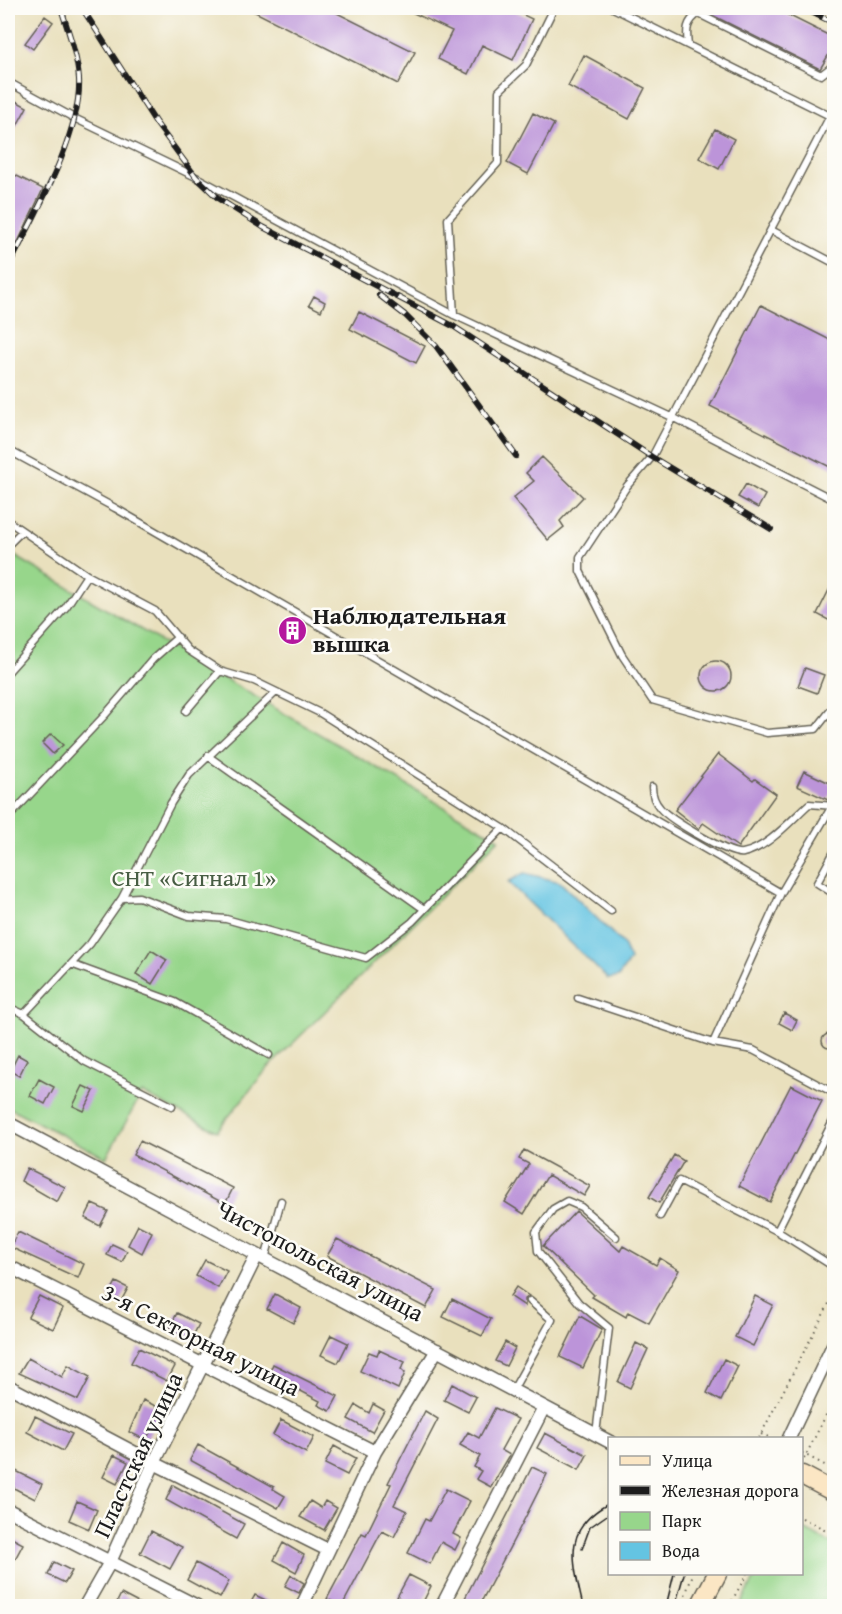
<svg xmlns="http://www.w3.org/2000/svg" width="842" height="1614" viewBox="0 0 842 1614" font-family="'Gentium Book Plus',serif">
<rect width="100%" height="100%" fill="#fdfcf7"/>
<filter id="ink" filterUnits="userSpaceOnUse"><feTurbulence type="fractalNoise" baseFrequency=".0167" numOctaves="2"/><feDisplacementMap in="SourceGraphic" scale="12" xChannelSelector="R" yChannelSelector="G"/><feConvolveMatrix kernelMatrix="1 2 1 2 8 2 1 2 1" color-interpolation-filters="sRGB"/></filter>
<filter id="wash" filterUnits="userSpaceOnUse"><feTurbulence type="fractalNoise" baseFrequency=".008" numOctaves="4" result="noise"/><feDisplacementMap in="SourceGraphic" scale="24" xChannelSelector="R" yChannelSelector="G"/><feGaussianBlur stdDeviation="1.35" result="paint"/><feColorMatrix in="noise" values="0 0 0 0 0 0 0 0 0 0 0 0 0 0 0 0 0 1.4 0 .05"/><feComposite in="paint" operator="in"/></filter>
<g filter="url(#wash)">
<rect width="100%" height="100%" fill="#e9e0bd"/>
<path fill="#97d68b" stroke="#5a7954" stroke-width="1.5" d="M8,552L499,839L267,1069L217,1131L142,1093L106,1158L8,1107Z
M802,1528L834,1545V1606H740L757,1574H802Z"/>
<path fill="#64c4e2" stroke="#40707f" stroke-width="1.5" d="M524,873L560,882L622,943L630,960L618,977L608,979L508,882Z"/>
<g id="blocks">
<path fill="#bc94d9" d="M247,8H327L415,52L398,84Z
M403,8H509L532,19L513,60L482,45L468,74L438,59L452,31Z
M698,8H774L834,38V46L820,69Z
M45,16L53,22L33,49L25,43Z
M584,55L645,88L629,119L568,86Z
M14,100L27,107L14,131L8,128V113Z
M533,113L554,124L528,174L507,163Z
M715,129L734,139L719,169L699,158Z
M13,174L43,189L8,263V186Z
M314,296L325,302L321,311L309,305Z
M761,305L834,342V469L710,406Z
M359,312L425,346L416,363L350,329Z
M542,457L583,497L560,521L564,527L548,540L513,498L534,481L526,473Z
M746,484L765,495L758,508L738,497Z
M834,580V623L817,614Z
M701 676a15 15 0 1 1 30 0a15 15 0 1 1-30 0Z
M805,668L824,675L817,693L798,686Z
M51,734L63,745L53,754L42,743Z
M718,754L753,781L755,779L776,794L738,847L703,823L699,829L675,810Z
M804,771L834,785L828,800L797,786Z
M151,950L167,960L152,984L136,974Z
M784,1013L797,1020L792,1030L779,1023Z
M822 1041a7 7 0 1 1 14 0a7 7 0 1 1-14 0Z
M18,1055L27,1060L19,1076L10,1071Z
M39,1079L54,1087L45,1104L30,1096Z
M791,1085L822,1101L770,1202L739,1186Z
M83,1086L94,1091L84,1111L73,1106Z
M140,1141L233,1188L225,1204L133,1155Z
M524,1150L590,1186L584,1196L548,1175L524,1214L505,1202L529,1164L519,1159Z
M674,1155L684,1161L659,1203L649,1197Z
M27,1168L65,1187L57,1202L21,1181Z
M92,1204L108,1211L100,1226L85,1218Z
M576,1211L620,1251L623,1246L656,1265L660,1258L679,1270L649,1323L628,1312L626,1317L592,1297L594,1295L543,1246Z
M138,1225L152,1232L142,1253L128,1245Z
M18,1232L84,1264L78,1278L10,1247Z
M337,1239L436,1290L426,1308L327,1256Z
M112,1244L127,1251L122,1262L107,1255Z
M205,1260L227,1271L218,1288L196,1276Z
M116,1282L128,1288L120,1303L108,1297Z
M516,1287L529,1296L525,1299V1306L510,1296Z
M275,1294L301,1308L293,1323L267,1309Z
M39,1296L63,1308L53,1329L28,1317Z
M755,1296L773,1305L753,1346L735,1337Z
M452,1299L491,1319L482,1336L443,1317Z
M177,1313L199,1324L191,1340L169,1329Z
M580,1316L602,1329L583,1368L560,1357Z
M331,1335L348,1343L338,1363L321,1355Z
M505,1342L515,1348L506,1366L495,1361Z
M636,1343L648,1349L630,1388L618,1382Z
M139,1348L175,1366L167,1381L131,1363Z
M379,1350L405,1362L401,1369L405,1373L398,1389L360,1371L369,1352L377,1355Z
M28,1358L62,1377L68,1365L90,1377L78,1400L19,1373Z
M724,1359L738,1366L721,1401L707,1393Z
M273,1364L338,1396L330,1411L318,1405L320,1401L297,1389L295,1393L267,1378Z
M452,1384L476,1397L468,1412L444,1400Z
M143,1400L162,1409L146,1440L129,1432Z
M373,1404L384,1410L372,1432L348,1419L356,1405L369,1413Z
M495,1408L518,1419L501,1450L510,1455L491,1487L476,1479L481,1471L474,1467L480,1456L460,1445L468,1432L479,1438Z
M425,1411L438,1419L394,1505L407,1511L394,1537L382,1531L342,1606L327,1599L362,1533L366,1535L391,1484L388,1483Z
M35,1416L72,1434L63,1451L27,1432Z
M281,1420L314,1437L306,1453L273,1435Z
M545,1433L587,1455L579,1470L537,1448Z
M198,1445L274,1487L273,1489L285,1496L278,1508L190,1460Z
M334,1446L356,1458L347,1475L325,1464Z
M114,1455L128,1462L117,1484L103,1477Z
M532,1467L547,1474L525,1518L479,1606H461Z
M12,1469L42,1484L35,1499L8,1485Z
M173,1485L244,1524L236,1539L166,1500Z
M446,1489L470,1501L453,1534L461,1538L455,1550L441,1542L430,1564L408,1553L425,1519L429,1521Z
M77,1501L97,1510L89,1529L69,1520Z
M310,1501L321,1508L325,1501L337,1508L324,1530L300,1517Z
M151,1531L182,1547L170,1569L140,1553Z
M8,1536L23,1544L15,1559L8,1556Z
M283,1543L304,1555L296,1572L274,1560Z
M54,1562L72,1571L65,1583L48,1575Z
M196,1563L229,1581L220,1598L187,1580Z
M291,1575L304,1583L299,1593L285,1586Z
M409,1575L431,1586L421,1606H408L409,1604L397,1597Z
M121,1594L144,1606H115Z
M255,1595L278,1606H249Z"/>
</g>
</g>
<g filter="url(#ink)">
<use href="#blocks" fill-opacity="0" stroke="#646154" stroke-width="1.5"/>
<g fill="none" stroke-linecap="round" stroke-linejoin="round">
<defs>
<path id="service" d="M613,8L830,116L834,108
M687,8L821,75L834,65
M688,45C686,30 686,22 699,13
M8,82L74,118L196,177L454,315L674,418L834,500
M830,116L652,457L627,486L580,557V571L622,655L652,700L767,733L816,729L834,706
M771,230L834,263
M454,315L448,219L498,163L499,91L526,65L554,8
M8,450L115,508L781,893
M8,521L87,575L155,611L188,650L220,671L254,681L320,713L503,828L611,911
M8,545L22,531
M8,672L66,607L87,575
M186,711L220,671
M208,756L424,909
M652,787C652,795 654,801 660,808C669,819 730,856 743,853C768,848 791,820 809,804L834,806
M8,818L105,715L153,659L178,637
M834,852L817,883L834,894
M122,898L139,897L189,916L226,919L366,958L412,922L503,828
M71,964L175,1002L269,1055
M578,998L713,1043L753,1050L834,1093
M8,1007L24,1014L84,1061L172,1106
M24,1014L90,944L122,898L171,803L189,775L276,692
M713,1043L781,893L832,806
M660,1216L679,1181L777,1231L834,1267
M777,1231L834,1119
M265,1259L281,1201
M513,1390L552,1320L530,1301
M596,1434L609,1328L579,1303L538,1251L536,1232L553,1209L567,1201L581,1207L616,1237"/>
<path id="minor" d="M8,1123L610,1442
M8,1266L375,1452
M8,1386L154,1463L328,1550
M789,1438L834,1343
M8,1510L197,1606
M85,1606L110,1562L154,1463L257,1255
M302,1606L375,1452L437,1350
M442,1606L544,1407"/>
<path id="secondary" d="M802,1475L834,1492
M700,1606L717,1574"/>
</defs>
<use href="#service" stroke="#646154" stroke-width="9"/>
<use href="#minor" stroke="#646154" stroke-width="15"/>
<use href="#secondary" stroke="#646154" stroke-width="21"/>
<path stroke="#646154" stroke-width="2" stroke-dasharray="1.5 4.5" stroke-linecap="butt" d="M761,1434L771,1438
M759,1438L834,1294
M802,1453L834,1470
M804,1459L834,1399
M802,1518L834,1534
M681,1606L693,1574
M729,1606L747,1574"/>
<use href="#service" stroke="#fff" stroke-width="6"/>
<use href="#minor" stroke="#fff" stroke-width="12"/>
<use href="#secondary" stroke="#fbe6c4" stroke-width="18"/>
<path stroke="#1c1c1c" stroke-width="1.5" d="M582,1549L590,1527L610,1513
M583,1606C573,1562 561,1528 610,1503
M666,1606L674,1574
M675,1606L684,1574"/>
<defs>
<path id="rail" d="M82,8L156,123L196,177L219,199L263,227L453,326L652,457L771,529
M803,8L834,23
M8,268C32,219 82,135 79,79C77,54 68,31 61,8
M379,295L405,315L436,346L516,456"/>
</defs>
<use href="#rail" stroke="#1c1c1c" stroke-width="6"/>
<use href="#rail" stroke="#fdfcf7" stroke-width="4" stroke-dasharray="11" stroke-linecap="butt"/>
</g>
</g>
<defs>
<symbol id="building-disc" viewBox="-11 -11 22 22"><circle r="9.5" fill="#b5179e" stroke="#fdfcf7"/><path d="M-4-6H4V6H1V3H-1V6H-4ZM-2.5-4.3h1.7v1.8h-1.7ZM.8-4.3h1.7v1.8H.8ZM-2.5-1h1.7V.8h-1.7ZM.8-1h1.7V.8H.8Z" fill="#fff"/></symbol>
</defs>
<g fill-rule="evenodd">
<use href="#building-disc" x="276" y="614" width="33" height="33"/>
</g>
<g text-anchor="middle" stroke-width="5" stroke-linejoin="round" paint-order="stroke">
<g font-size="24" font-weight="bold" fill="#1c1c1c" stroke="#fdfcf7" text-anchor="start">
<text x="313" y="624">Наблюдательная<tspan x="313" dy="28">вышка</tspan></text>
</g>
<g font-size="24" fill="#475d43" stroke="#fdfcf7">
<text x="194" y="886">СНТ «Сигнал 1»</text>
</g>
<g font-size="24" fill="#1c1c1c" stroke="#fdfcf7">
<text transform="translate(320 1261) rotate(28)" y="8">Чистопольская улица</text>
<text transform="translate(201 1340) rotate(27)" y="8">3-я Секторная улица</text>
<text transform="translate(138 1455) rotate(-65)" y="8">Пластская улица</text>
</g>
</g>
<rect width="842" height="1614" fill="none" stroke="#fdfcf7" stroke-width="30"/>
<rect x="608" y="1437" width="195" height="138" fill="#fdfcf7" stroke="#a3a29f" stroke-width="1.5"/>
<rect x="620" y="1456" width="30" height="9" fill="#fbe6c4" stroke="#a3a29f" stroke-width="1.5"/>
<text x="662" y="1467" font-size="18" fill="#1c1c1c">Улица</text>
<rect x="620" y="1486" width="30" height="9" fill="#1c1c1c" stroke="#a3a29f" stroke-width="1.5"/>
<text x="662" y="1497" font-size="18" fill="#1c1c1c">Железная дорога</text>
<rect x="620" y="1512" width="30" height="18" fill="#97d68b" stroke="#a3a29f" stroke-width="1.5"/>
<text x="662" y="1527" font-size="18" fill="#1c1c1c">Парк</text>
<rect x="620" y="1542" width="30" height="18" fill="#64c4e2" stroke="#a3a29f" stroke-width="1.5"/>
<text x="662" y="1557" font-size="18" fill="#1c1c1c">Вода</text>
</svg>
